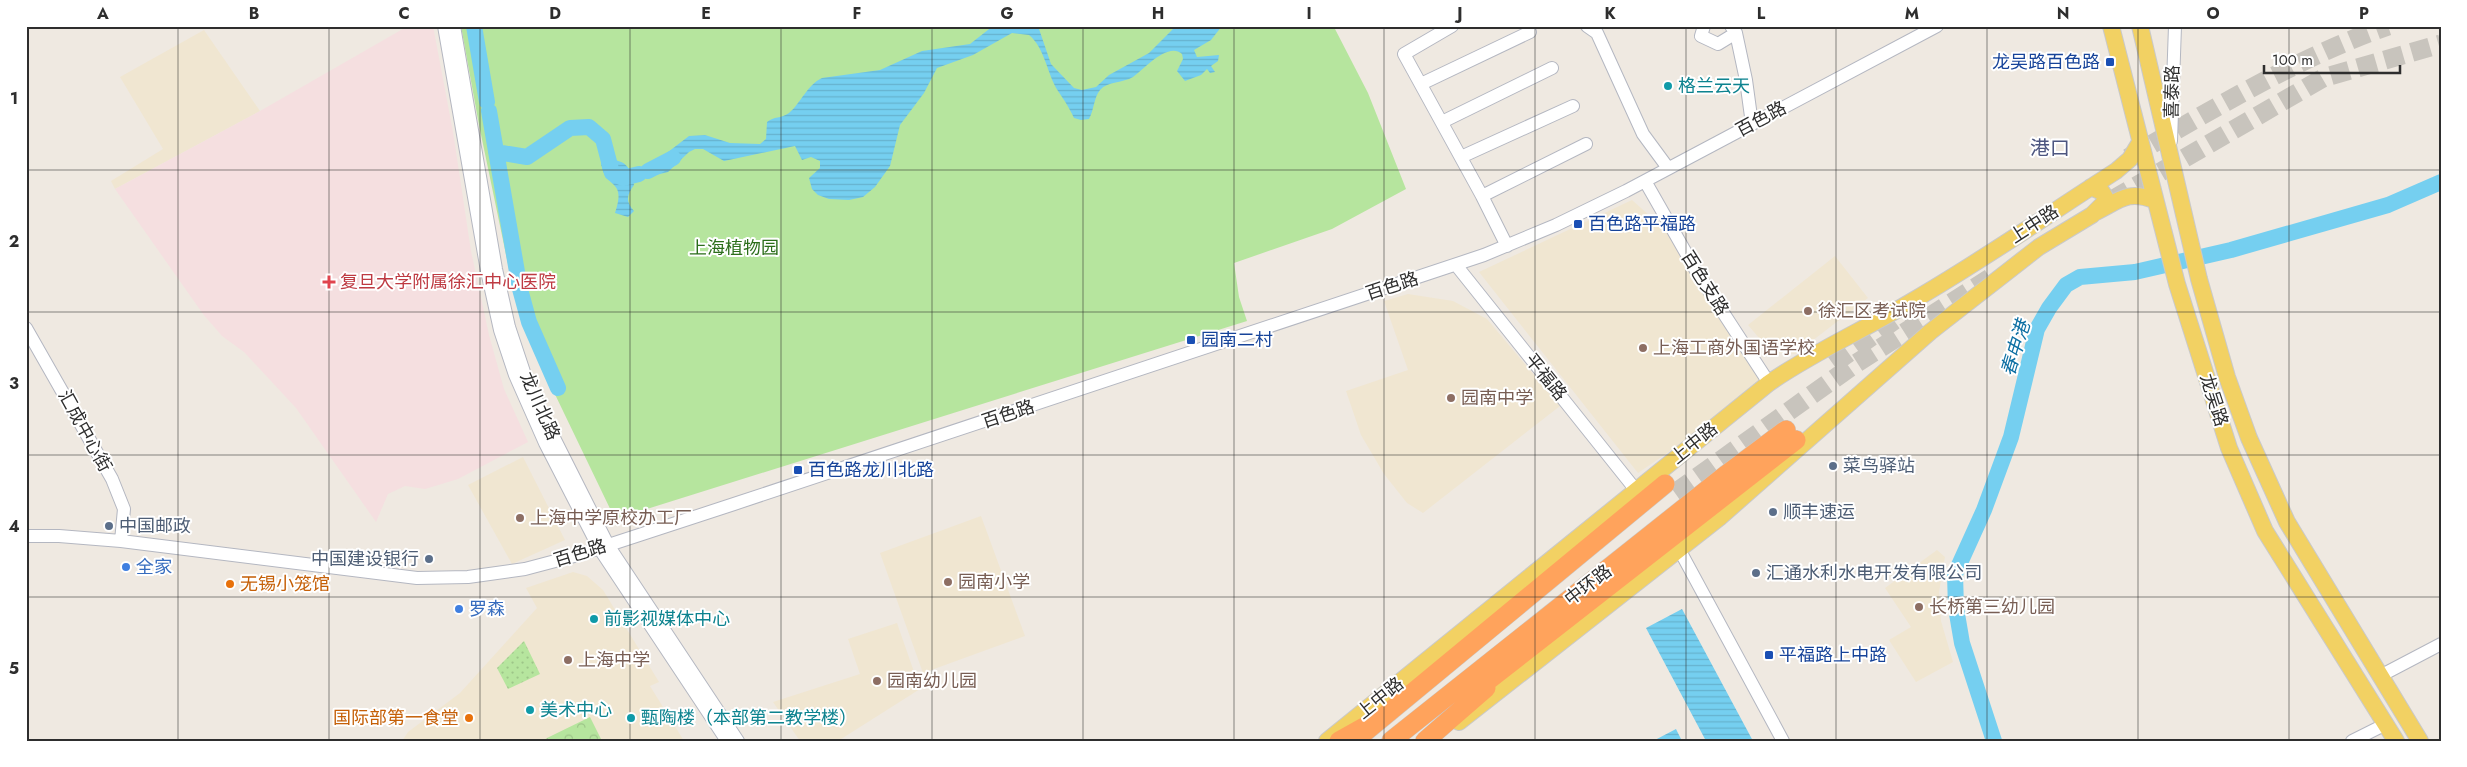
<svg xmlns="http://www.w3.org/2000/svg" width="2467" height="767" viewBox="0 0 2467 767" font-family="Jost,'Noto Sans SC',sans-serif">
<defs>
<pattern id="grass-dots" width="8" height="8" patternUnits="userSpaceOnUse" patternTransform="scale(1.25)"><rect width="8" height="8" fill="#b6e59e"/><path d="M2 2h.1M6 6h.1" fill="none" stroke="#9dc588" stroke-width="1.8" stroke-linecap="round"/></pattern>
<pattern id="forest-crowns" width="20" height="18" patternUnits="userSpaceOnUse" patternTransform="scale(1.25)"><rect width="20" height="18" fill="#b6e59e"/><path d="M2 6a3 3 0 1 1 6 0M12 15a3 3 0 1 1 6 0" fill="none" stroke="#9dc588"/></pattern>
<pattern id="water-rules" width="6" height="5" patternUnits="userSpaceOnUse" patternTransform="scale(1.25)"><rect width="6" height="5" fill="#75cff0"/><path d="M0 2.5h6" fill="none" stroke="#66b2ce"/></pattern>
</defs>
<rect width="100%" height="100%" fill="#efe9e1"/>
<path fill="#f0e6d1" d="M204,30L260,111L115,189L111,181L163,149L120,77Z
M1632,200L1677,240L1769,383L1638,473L1479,272Z
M1835,256L1868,298L1795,354L1771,352L1748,325Z
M1408,294L1453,301L1487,319L1560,406L1423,513L1407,503L1384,474L1361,435L1346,391L1408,370L1384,301Z
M523,457L565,540L512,564L468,485Z
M981,516L1025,636L923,673L880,553Z
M1937,550L1945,557L1939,592L1941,621L1953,662L1916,682L1889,640L1911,627L1885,588Z
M573,572L587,576L603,590L659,682L650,686L684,741H402L408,732L460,693L537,608L526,588Z
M897,623L920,689L838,741H800L773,702L860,674L848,639Z"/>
<path fill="#f5dfe0" d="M408,26H433L453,132L471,251L489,335L504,389L528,442L458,479L425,489L405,486L388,494L376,522L296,408L244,352L222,336L203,314L115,189L260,111Z"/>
<path fill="url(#grass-dots)" d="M524,641L540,674L508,689L497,668Z"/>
<path fill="url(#forest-crowns)" d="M590,717L602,741H542L549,737Z"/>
<path fill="#b6e59e" d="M461,26H1340L1335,29L1368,93L1406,189L1332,229L1234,263L1239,297L1247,321L615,519L538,359L514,293L479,125Z"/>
<path fill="url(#water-rules)" d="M993,26H1038L1051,64L1074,88L1082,90L1096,87L1109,75L1149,53L1176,26H1222L1211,40L1194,50L1197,57L1219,55L1218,61L1211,66L1215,72L1210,73L1207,69L1201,75L1185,81L1177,71L1183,59L1182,54C1168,41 1143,70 1133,77C1123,83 1108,81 1100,90C1094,97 1094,110 1089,119L1081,120L1074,118C1069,107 1064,100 1058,91C1047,74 1045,48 1029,35L1012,33L973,55L937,68L924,93L900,125L890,166L875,187L863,197L849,200L829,199L818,195L812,189L809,178L820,168V161L811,157L802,160L795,146L724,161L703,149H695L689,152L668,172L656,175L651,165L689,136L705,135L730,143L760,144L766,139L767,122C774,116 781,119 789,113C801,103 807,85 822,78L880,70L922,51L970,44Z
M607,159C627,161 630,166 634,185C627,195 625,201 634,211L628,217L615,213C627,177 605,191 601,163Z
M1682,609L1753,741H1706L1646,628Z
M1676,729L1682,741H1653Z"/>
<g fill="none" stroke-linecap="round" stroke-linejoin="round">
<path stroke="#75cff0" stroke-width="16" d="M474,26L487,102
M489,111L520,289L529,322L558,388
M496,152L527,157L570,128L589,127L603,139L612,173L623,178L639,174
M648,171L673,158
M1994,741L1962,643L1956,608L1955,574L1984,510L2011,437L2037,329L2049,308L2066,285L2080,277L2135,272L2231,250L2388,205L2441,182"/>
<path stroke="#c8c4bd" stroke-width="19" stroke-dasharray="19 9" stroke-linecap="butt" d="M2128,158C2212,110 2296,58 2388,26
M2112,200L2323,78L2441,44
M1833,364L1913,307
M1675,493L1852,366L1990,278"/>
<defs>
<path id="minor" d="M444,26L487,271L500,330L515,375L545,443L599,548L727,741
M454,26L496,269L509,327L524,372L548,426L608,545L738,741
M1452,26L1404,54L1482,196L1586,144
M1587,26L1597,33L1643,134L1668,168
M1704,26L1701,36L1718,44L1736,33
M1731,26L1736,33L1746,80L1752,124
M1421,84L1530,32
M1442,122L1552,68
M2171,141L2175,26
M1461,157L1573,106
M1645,181L1698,274L1769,383
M1482,196L1507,246
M1456,265L1635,489
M26,328L112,479L124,509L121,541
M26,536H59L121,541L417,578L468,577L525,569L578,555L734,504L1484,255L1556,225L1626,191L1937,26
M1679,549L1783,741
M2380,676L2441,644
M2352,741L2386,724"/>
<path id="major" d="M2111,26L2177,284L2229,448L2265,531L2396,741
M2140,26L2199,279L2227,377L2249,438L2287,522L2420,741
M2096,212C2120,200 2128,190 2154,200
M1459,722L1719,518L1930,332L2039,247L2092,215L2104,203L2105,197L2102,192L2091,187
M1327,741L1769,383C1815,351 1866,329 1914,300C1983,260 2049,214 2116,171L2130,159L2139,144"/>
<path id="highway" d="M1472,693L1796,440
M1339,741L1364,727
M1354,741L1665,484
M1391,741L1727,474L1786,430
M1425,741L1486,688"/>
</defs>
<use href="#minor" stroke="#b4b7c1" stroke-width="14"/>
<use href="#major" stroke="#c9c9c9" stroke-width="18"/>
<use href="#highway" stroke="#c9c9c9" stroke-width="20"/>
<use href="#minor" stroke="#fff" stroke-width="12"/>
<use href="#major" stroke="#f2d163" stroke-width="16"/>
<use href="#highway" stroke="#ffa35c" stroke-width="19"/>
</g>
<path fill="none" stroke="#2e2e2e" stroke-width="1" stroke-opacity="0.55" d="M178,26V741M329,26V741M480,26V741M630,26V741M781,26V741M932,26V741M1083,26V741M1234,26V741M1384,26V741M1535,26V741M1686,26V741M1836,26V741M1987,26V741M2138,26V741M2289,26V741M26,170H2441M26,312H2441M26,455H2441M26,597H2441"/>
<g fill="#1a4fb4" stroke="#fff" stroke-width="2">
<rect x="2105" y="57" width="10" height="10" rx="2.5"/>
<rect x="1573" y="219" width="10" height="10" rx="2.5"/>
<rect x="1186" y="335" width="10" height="10" rx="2.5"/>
<rect x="793" y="465" width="10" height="10" rx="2.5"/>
<rect x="1764" y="650" width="10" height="10" rx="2.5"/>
</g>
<g fill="#0f9aa8" stroke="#fff" stroke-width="2">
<circle cx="1668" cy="86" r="5"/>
<circle cx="594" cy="619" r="5"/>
<circle cx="530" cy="710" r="5"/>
<circle cx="631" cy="718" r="5"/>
</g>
<path fill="#e0444e" stroke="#fff" stroke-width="2" d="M326.5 274.5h5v5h5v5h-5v5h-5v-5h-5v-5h5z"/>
<g fill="#8d6e63" stroke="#fff" stroke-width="2">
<circle cx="1808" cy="311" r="5"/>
<circle cx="1643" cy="348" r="5"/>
<circle cx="1451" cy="398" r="5"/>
<circle cx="520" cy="518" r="5"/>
<circle cx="948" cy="582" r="5"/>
<circle cx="1919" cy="607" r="5"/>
<circle cx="568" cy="660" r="5"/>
<circle cx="877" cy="681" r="5"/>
</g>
<g fill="#5c6f8a" stroke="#fff" stroke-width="2">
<circle cx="1833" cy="466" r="5"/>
<circle cx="1773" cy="512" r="5"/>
<circle cx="109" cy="526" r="5"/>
<circle cx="429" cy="559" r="5"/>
<circle cx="1756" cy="573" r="5"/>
</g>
<g fill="#3f7fe0" stroke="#fff" stroke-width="2">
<circle cx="126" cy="567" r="5"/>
<circle cx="459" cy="609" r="5"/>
</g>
<g fill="#e8710a" stroke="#fff" stroke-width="2">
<circle cx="230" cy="584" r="5"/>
<circle cx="469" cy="718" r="5"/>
</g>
<g text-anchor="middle" stroke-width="4" stroke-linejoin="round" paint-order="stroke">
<g font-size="18" fill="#164399" stroke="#fff" text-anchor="start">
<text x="2100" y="68" text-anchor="end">龙吴路百色路</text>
<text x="1588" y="230">百色路平福路</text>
<text x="1201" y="346">园南二村</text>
<text x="808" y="476">百色路龙川北路</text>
<text x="1779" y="661">平福路上中路</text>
</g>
<g font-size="18" fill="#0d838f" stroke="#fff" text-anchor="start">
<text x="1678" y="92">格兰云天</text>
<text x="604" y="625">前影视媒体中心</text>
<text x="540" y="716">美术中心</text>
<text x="641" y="724">甄陶楼（本部第二教学楼）</text>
</g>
<g font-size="18" fill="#2e2e2e" stroke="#fff">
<text transform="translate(2172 92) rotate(-89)" y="6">喜泰路</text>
<text transform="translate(1761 119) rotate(-28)" y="6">百色路</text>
<text transform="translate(2034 224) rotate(-33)" y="6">上中路</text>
<text transform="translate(1705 283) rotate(58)" y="6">百色支路</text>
<text transform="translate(1392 286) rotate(-18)" y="6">百色路</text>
<text transform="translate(1546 377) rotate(51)" y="6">平福路</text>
<text transform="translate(2214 400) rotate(72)" y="6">龙吴路</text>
<text transform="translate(540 406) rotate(66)" y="6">龙川北路</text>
<text transform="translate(1008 414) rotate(-18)" y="6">百色路</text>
<text transform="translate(85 431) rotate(61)" y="6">汇成中心街</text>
<text transform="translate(1694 443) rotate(-39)" y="6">上中路</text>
<text transform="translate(580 553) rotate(-17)" y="6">百色路</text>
<text transform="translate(1588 585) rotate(-38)" y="6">中环路</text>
<text transform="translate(1380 698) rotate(-39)" y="6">上中路</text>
</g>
<g font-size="18" fill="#2c6e1b" stroke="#fff">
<text x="734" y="254">上海植物园</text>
</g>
<g font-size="18" fill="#be3a42" stroke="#fff" text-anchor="start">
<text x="340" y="288">复旦大学附属徐汇中心医院</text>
</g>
<g font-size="18" fill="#785e54" stroke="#fff" text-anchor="start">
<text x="1818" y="317">徐汇区考试院</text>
<text x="1653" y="354">上海工商外国语学校</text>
<text x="1461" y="404">园南中学</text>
<text x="530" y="524">上海中学原校办工厂</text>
<text x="958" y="588">园南小学</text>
<text x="1929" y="613">长桥第三幼儿园</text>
<text x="578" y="666">上海中学</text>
<text x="887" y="687">园南幼儿园</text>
</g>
<g font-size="18" fill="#4e5e75" stroke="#fff" text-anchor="start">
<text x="1843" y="472">菜鸟驿站</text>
<text x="1783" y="518">顺丰速运</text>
<text x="119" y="532">中国邮政</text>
<text x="419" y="565" text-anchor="end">中国建设银行</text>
<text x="1766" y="579">汇通水利水电开发有限公司</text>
</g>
<g font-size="18" fill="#366cbe" stroke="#fff" text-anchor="start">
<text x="136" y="573">全家</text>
<text x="469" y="615">罗森</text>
</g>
<g font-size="18" fill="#c56008" stroke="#fff" text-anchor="start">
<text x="240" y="590">无锡小笼馆</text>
<text x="459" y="724" text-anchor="end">国际部第一食堂</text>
</g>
<g font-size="19" font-style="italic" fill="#0d6fa3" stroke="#fff">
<text transform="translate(2015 348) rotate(-73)" y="7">春申港</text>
</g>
<g font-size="20" fill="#4d5680" stroke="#fff">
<text x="2050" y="155">港口</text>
</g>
</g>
<rect width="2467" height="767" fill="none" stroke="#ffffff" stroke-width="55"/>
<path d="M2264 65v8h136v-8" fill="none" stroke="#2e2e2e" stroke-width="2.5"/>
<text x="2272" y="65" font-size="15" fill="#2e2e2e" stroke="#ffffff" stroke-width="4" paint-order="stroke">100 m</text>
<rect x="28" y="28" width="2412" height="712" fill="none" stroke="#2e2e2e" stroke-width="2"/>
<g font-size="16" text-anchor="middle" font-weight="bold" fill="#2e2e2e">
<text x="103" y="19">A</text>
<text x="254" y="19">B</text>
<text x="404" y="19">C</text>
<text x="555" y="19">D</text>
<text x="706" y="19">E</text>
<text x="857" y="19">F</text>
<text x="1007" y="19">G</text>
<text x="1158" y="19">H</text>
<text x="1309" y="19">I</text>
<text x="1460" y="19">J</text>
<text x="1610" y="19">K</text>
<text x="1761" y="19">L</text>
<text x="1912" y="19">M</text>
<text x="2063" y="19">N</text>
<text x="2213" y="19">O</text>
<text x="2364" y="19">P</text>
<text x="14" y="104">1</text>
<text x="14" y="247">2</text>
<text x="14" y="389">3</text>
<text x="14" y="532">4</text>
<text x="14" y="674">5</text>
</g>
</svg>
